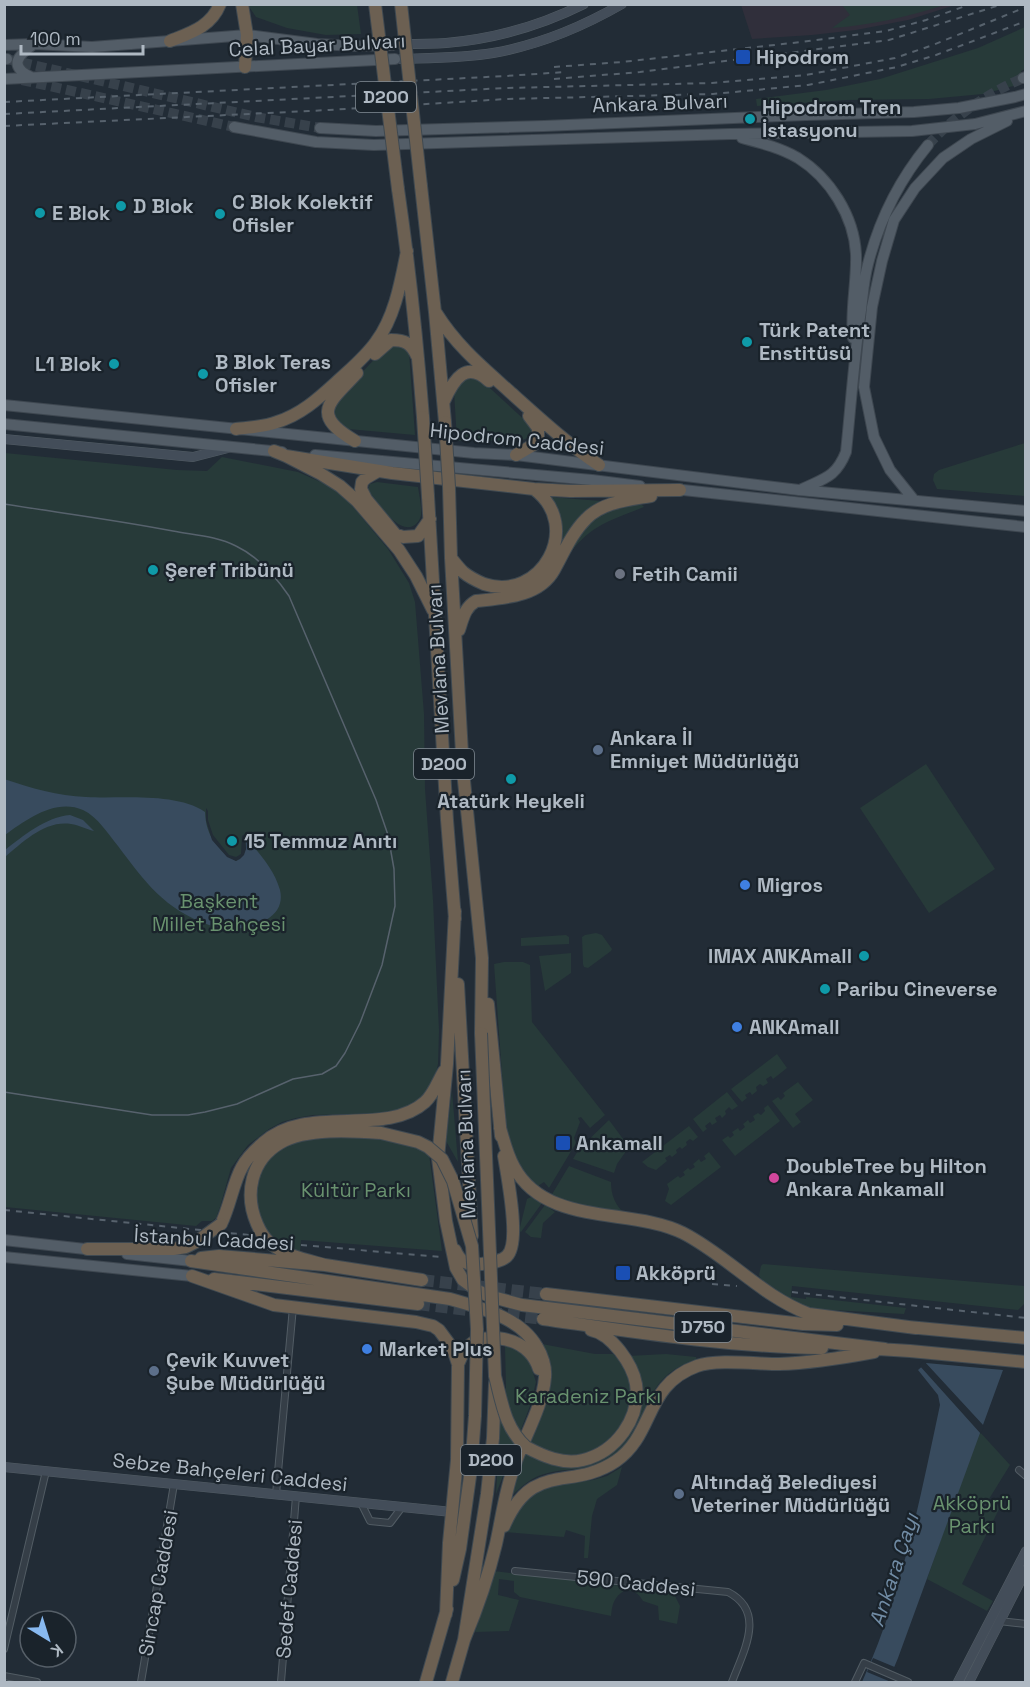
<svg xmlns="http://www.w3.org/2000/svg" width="1030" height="1687" viewBox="0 0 1030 1687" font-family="'Space Grotesk',sans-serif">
<rect width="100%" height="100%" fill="#222c36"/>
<path fill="#302f3b" d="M741,5H955L908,20L856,30L812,35L752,39Z"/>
<path fill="#273a39" d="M248,5H357L361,34L326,35L287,28L256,17Z
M842,5H945C906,17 873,25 832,28L850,15Z
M1025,27V69L1021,71L1025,83L983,94L929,99L847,100L757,106L756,99L826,90L880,79L978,48Z
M400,344L409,352L415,435L348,429L337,424L331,406L335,401L385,348Z
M474,377L480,379L529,424L533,431L531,437L519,441H457L454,391C459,383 465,379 474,377Z
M1025,443V496L937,489L933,480L934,474L939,470Z
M5,453L177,470L207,471L222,457L298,472L339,490L388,549L409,583L415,602L424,714L425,789L433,900L439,1031L438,1064L435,1078L427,1091L416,1102L405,1109L391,1113L313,1115L296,1118L282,1122L269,1129L248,1145L231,1168L220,1207L216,1218L212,1221H202L196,1226L5,1207Z
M377,482L418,487C419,495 422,506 421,515C420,520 417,524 413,526C397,534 377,501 368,490L370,484Z
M550,497L601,501L587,512L562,545C563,522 561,517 550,497Z
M630,505H642L644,507C612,520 592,524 570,553C582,524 600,511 630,505Z
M926,764L995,869L929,913L860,808Z
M596,933L602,935L612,949L611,951L588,968L584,967L583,964L582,937L585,935Z
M566,935L569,937V944L521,946V938Z
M571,953V973L545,991L539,956Z
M504,962H523L530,965L532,1022L605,1115L590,1128L581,1117L578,1118L580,1122L574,1138L576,1143L549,1188L544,1182L538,1186L527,1177L516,1161L506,1129L494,964Z
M777,1054L787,1068L773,1079L771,1076L766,1079L768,1083L763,1086L760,1084L756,1087L757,1091L752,1095L750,1092L745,1095L747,1098L742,1102L731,1089Z
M798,1082L813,1100L795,1114L801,1122L793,1128L772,1101L778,1097L781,1100L785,1096L783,1093Z
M452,1091L458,1162L446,1141Z
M727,1092L738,1106L732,1110L729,1107L725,1111L726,1114L722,1118L720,1115L715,1118L717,1122L712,1125L710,1122L705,1126L707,1129L703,1132L693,1119Z
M768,1105L780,1121L735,1156L722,1140L728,1136L730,1138L734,1135L732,1132L738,1128L740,1131L745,1127L743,1124L748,1120L750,1123L755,1120L753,1116L758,1113L761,1115L765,1111L764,1108Z
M609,1120L629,1147L617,1164L614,1173L573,1159L579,1149Z
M689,1126L698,1137L693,1141L690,1139L686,1142L687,1145L682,1149L680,1147L676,1150L677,1153L672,1157L670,1155L665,1158L667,1161L656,1170L648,1167L642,1162Z
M338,1136C369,1138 401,1138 429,1154L442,1251L301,1240L300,1252C290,1248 279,1245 271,1237C249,1215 251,1172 275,1152C292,1139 317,1138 338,1136Z
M709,1152L721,1167L671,1205L665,1201L669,1189L667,1184L678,1176L680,1178L685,1175L683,1172L688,1168L690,1170L695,1167L693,1164L699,1159L701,1162L706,1159L704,1156Z
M569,1166L611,1182C611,1195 615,1205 625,1214L592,1210L551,1196Z
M531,1197L542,1203L521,1232L519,1231L527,1199Z
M545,1205L555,1212L543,1223L541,1238L531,1237L525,1232Z
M763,1264L1025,1286V1303L1018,1310L792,1286L791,1297L806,1299V1297L906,1308L904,1314L814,1309L802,1306L763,1283L759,1275L761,1266Z
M542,1344L595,1354H613C644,1382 630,1427 598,1447C591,1451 581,1456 572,1456C555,1457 542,1450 528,1442L539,1414Z
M505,1346L519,1351L525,1356L529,1361L536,1382L530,1406L496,1494L500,1420L506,1387Z
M666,1354L696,1357L697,1360C638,1376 653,1425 615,1455C589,1475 563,1465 536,1477C526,1482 518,1490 510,1497L526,1453L547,1463L574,1466L636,1422L641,1404L628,1356Z
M979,1431L1010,1465L989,1499L1000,1507L962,1584L993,1601L987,1611L927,1579Z
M622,1467L617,1485L597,1499L592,1516L588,1558H584L585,1536L566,1530L564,1537L504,1532L514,1513L535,1494L547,1487L561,1484L593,1480L607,1476Z
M494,1571L673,1592L680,1606L677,1624L659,1620L658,1606L643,1601C638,1593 635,1591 625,1590C614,1597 612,1604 611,1616L520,1597L514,1592V1581L499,1579L498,1595L519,1600L509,1631L475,1632Z"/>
<path fill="#384b5e" d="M4,779C31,788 58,796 86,797C120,799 176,792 205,812C206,836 217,849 236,861L246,849L245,837C259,853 274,869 280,890C283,903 278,913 266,920C250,930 227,931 209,925C164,909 145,882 118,846C108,834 98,817 83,810C55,798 26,820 5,835Z
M70,815L83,820L94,831C86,829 79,825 71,824C45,820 23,842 5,857V850C23,836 46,817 70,815Z
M926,1363L1003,1370L898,1658L888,1682H862C902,1594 920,1499 940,1405L938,1395L918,1370Z"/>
<path fill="#222c36" d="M206,808L208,811V820L213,835L229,855L236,857L241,854L242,836L245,834L246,849L244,855L240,859L236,861L227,857L212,840L206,820Z
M924,1361L984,1426L981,1434L919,1365Z
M873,1658L897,1668L891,1682L867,1672Z"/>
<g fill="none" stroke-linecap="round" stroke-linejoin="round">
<path stroke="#37414b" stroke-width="10" stroke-dasharray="10 5" stroke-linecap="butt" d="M7,59L256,117L320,128
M22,80L234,127
M928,145C954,116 987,94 1023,78"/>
<path stroke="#37414b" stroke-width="12" stroke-dasharray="12 6" stroke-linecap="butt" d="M422,1280L546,1294
M418,1304L543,1319"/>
<defs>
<path id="street" d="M1019,1470L1026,1476
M276,1494L293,1307
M361,1503L370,1521L390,1523L402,1507
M515,1571L728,1592C767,1612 743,1652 732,1682
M999,1621L1026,1624
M4,1649L46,1471
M4,1676L37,1682
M141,1682L174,1484
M281,1682L296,1496
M855,1682L864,1663L908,1682"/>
<path id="secondary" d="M400,44C415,44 431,44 446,43C493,39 542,25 584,4
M401,59C431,58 463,58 493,53C539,45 582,27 622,4
M4,439L193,457L228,448
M4,1467L452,1512
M958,1682L1026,1551
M969,1682L1026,1570"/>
<path id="primary" d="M4,45L34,44L92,47L247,35L317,44L357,46L393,45
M4,59H7
M31,77C8,66 18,55 34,44
M1023,78L1026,77
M4,79L395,59
M234,127L316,142L374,145L730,134L912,131L975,124L1026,111
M320,128L376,131L544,126L806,115L914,112L959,108L1015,97L1026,94
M742,138C761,143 781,148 798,158C830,178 854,216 856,254C857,282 850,310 853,338
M4,405L474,453L516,455L799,490L1026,511
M4,424L282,452
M315,455L592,480L640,486
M674,489L1026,527
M802,489C825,478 836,477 846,452C851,404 854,357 861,310C863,294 864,278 868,264C879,221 900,179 928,145
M914,500L890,470L874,437L864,387L872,307L882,261L894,220L915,188L943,158L971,139L1007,121
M4,1240L94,1250
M127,1254L191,1261
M4,1257L192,1276"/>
<path id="highway" d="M242,4L247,35L245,67
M170,41C190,33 211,27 220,4
M421,186L435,312L445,422
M398,189C409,264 417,340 423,417
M436,313C456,345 481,366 509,391C538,417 566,443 599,465
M375,354L391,340C405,340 411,343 417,356
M444,401C454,379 466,360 489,381
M236,429C250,427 265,427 277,422C303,414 321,396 341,378C353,367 366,356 376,342C395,317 401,281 407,251
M355,441C309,414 330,402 357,373
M274,451L286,456L321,474L340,486L357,501L399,550L416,576L433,610
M516,455L533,445L538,440V428L529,416
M286,456L392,473L534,489L570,491L680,490
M378,471L366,478L362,482L361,489L366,499L395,534L403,537L418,536L430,519
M449,487L451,558L463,771L482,958L481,1033
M428,496L447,820L455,919
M451,558C455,563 459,568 463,572C469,577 477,581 484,584C541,603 584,526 534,489
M459,630C463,618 465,607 476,601C503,598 539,597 554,570C564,552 572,533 586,519C602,502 629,500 651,496
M455,911L447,1064L438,1158L446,1221L456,1268L463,1280L478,1291L489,1296L522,1305L885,1349
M458,984L472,1236
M488,1004L501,1136
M500,1128C504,1141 507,1155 514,1167C546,1227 631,1207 683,1233C728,1256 761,1296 809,1314L916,1328
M221,1224C230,1206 233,1183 242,1167C246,1159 256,1149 263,1143C306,1103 385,1138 425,1102C434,1094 438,1081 444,1071
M87,1249H173L186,1247L196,1242
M455,1250C460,1262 468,1266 481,1264C489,1263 501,1262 507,1256C521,1243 507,1175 504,1156
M201,1258L219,1256L325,1265L422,1280
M191,1261L450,1299C480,1308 520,1317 537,1347C542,1355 546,1367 545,1377C543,1406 524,1437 515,1464C505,1490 502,1517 496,1544C488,1578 477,1609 464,1640
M325,1265C307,1260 285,1256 270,1243C264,1238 260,1231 257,1224C244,1194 251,1160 280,1143C306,1128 352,1131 381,1133
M192,1276L274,1305L416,1322L433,1326L439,1330L453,1349L458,1364L457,1460L449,1543L446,1614
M214,1279L418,1304
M546,1294L803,1324L837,1325
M543,1319C635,1332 728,1347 822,1348
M908,1327L1026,1338
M878,1349L910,1351L1026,1362
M458,1364C461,1358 463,1351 467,1347C483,1332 514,1337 529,1352C534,1357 537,1363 539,1369
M526,1447C543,1456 563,1465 583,1460C616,1452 641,1418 636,1384C634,1372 627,1360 620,1351C612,1341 603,1332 591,1330
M504,1526C533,1459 570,1492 616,1461C655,1434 644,1385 697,1366C716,1359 757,1364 779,1364C812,1363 842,1358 874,1352
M453,1580L460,1549L471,1469
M426,1682L447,1609
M452,1682L464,1640L487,1494L493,1438L495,1383"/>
</defs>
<use href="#street" stroke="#525c64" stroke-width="8"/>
<use href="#secondary" stroke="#525c64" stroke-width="10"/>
<use href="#primary" stroke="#3e4750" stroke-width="12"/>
<use href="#highway" stroke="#3f4951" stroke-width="14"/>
<use href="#street" stroke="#353e47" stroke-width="6"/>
<use href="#secondary" stroke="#434d59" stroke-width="9"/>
<use href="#primary" stroke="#535d67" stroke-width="10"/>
<use href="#highway" stroke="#6c6052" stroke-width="12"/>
<path stroke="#57626d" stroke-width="1.5" d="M4,504C61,513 117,520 173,531C194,535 217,536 236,546C257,556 276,577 289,596L376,800L388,835L394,869L395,906L382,965L360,1023L345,1053L336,1066L322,1074L293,1079L237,1104L205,1112L188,1115H152L4,1092"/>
<path stroke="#57626d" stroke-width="2" stroke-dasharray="6 6" stroke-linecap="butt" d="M554,67L622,62L801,42L886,31L926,20L971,4
M554,79L640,72L889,40L1003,4
M4,102L506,76L565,72
M4,114L506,88L712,83L806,75L895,58L933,45L1026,7
M4,126L329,110L506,99L713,94L808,85L897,67L936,55L1026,21
M4,1210L249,1235
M301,1245L441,1257
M712,1284L737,1286
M792,1292L1026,1318"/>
<defs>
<path id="highway-bridge" d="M375,4L398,189
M401,4L421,186
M423,417L428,496
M445,422L449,487
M481,1033L495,1376C502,1403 505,1428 526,1447
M381,1133L418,1142L428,1147L442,1159L453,1181L472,1246L477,1329L475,1416L471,1469
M196,1242L221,1224"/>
</defs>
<use href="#highway-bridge" stroke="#3f4951" stroke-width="14" stroke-linecap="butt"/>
<use href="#highway-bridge" stroke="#6c6052" stroke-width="12"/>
</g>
<g fill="#1a4fb4" stroke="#1a232b" stroke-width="2">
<rect x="735" y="49" width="16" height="16" rx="3"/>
<rect x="555" y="1135" width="16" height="16" rx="3"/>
<rect x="615" y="1265" width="16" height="16" rx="3"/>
</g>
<g fill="#0f9aa8" stroke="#1a232b" stroke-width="2">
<circle cx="750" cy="119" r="6"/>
<circle cx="121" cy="206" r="6"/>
<circle cx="40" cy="213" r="6"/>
<circle cx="220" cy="214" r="6"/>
<circle cx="747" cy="342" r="6"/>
<circle cx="114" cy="364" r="6"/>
<circle cx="203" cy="374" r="6"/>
<circle cx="153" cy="570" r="6"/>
<circle cx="511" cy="779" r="6"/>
<circle cx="232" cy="841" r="6"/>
<circle cx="864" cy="956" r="6"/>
<circle cx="825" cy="989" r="6"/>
</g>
<circle fill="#6b7280" stroke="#1a232b" stroke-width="2" cx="620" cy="574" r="6"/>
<g fill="#5c6f8a" stroke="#1a232b" stroke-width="2">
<circle cx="598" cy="750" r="6"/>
<circle cx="154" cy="1371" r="6"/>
<circle cx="679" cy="1494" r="6"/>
</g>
<g fill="#3f7fe0" stroke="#1a232b" stroke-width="2">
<circle cx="745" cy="885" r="6"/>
<circle cx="737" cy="1027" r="6"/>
<circle cx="367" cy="1349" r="6"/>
</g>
<circle fill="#d1479c" stroke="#1a232b" stroke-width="2" cx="774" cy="1178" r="6"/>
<g text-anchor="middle" stroke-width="4.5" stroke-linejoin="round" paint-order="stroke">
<g fill="#1a232b" stroke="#828c95" stroke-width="1.5">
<rect x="356" y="82" width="60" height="30" rx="4.5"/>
<rect x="414" y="749" width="60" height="30" rx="4.5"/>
<rect x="674.5" y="1312" width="57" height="30" rx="4.5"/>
<rect x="461" y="1445" width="60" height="30" rx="4.5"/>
</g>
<g font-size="18" font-weight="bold" fill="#afb9c3">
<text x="386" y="103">D200</text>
<text x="444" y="770">D200</text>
<text x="703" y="1333">D750</text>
<text x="491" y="1466">D200</text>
</g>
<g font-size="20" fill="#afb9c3" stroke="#1a232b">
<text transform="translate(317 45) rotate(-3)" y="7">Celal Bayar Bulvarı</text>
<text transform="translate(660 103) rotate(-2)" y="7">Ankara Bulvarı</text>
<text transform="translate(517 439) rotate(6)" y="7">Hipodrom Caddesi</text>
<text transform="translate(438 659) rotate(-93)" y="7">Mevlana Bulvarı</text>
<text transform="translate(466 1144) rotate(-92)" y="7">Mevlana Bulvarı</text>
<text transform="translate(214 1239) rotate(3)" y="7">İstanbul Caddesi</text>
<text transform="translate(230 1472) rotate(6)" y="7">Sebze Bahçeleri Caddesi</text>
<text transform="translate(158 1583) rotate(-80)" y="7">Sincap Caddesi</text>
<text transform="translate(636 1583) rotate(6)" y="7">590 Caddesi</text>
<text transform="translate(289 1589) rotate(-85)" y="7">Sedef Caddesi</text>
</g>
<g font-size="20" font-weight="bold" fill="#afb9c3" stroke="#1a232b" text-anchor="start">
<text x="756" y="64">Hipodrom</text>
<text x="762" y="114">Hipodrom Tren<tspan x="762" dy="23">İstasyonu</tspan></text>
<text x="232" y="209">C Blok Kolektif<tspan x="232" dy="23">Ofisler</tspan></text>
<text x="133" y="213">D Blok</text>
<text x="52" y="220">E Blok</text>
<text x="759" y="337">Türk Patent<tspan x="759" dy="23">Enstitüsü</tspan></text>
<text x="215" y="369">B Blok Teras<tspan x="215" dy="23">Ofisler</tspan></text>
<text x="102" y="371" text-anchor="end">L1 Blok</text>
<text x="165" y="577">Şeref Tribünü</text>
<text x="632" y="581">Fetih Camii</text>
<text x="610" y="745">Ankara İl<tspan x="610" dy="23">Emniyet Müdürlüğü</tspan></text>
<text x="511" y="808" text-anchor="middle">Atatürk Heykeli</text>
<text x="244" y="848">15 Temmuz Anıtı</text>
<text x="757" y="892">Migros</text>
<text x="852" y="963" text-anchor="end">IMAX ANKAmall</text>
<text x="837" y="996">Paribu Cineverse</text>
<text x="749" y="1034">ANKAmall</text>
<text x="576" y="1150">Ankamall</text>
<text x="786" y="1173">DoubleTree by Hilton<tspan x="786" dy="23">Ankara Ankamall</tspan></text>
<text x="636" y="1280">Akköprü</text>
<text x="379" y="1356">Market Plus</text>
<text x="166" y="1367">Çevik Kuvvet<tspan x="166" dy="23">Şube Müdürlüğü</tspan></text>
<text x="691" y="1489">Altındağ Belediyesi<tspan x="691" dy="23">Veteriner Müdürlüğü</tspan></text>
</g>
<g font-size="20" fill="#69926f" stroke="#1a232b">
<text x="219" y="908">Başkent<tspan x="219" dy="23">Millet Bahçesi</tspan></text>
<text x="356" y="1197">Kültür Parkı</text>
<text x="588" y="1403">Karadeniz Parkı</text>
<text x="972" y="1510">Akköprü<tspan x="972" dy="23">Parkı</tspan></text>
</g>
<g font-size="21" font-style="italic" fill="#718ca5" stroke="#1a232b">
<text transform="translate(894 1570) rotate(-72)" y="7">Ankara Çayı</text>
</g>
</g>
<rect width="1030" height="1687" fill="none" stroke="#afb9c3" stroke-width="12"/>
<g transform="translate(48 1639) rotate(142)"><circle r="28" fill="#1a232b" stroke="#565f68" stroke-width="1.5"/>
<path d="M0-4.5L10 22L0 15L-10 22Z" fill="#88b9f0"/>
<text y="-9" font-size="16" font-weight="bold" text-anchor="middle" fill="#afb9c3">K</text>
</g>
<path d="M21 45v9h122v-9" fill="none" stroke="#afb9c3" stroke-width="3"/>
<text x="30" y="45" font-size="18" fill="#afb9c3" stroke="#1a232b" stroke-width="4.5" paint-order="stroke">100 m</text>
</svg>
